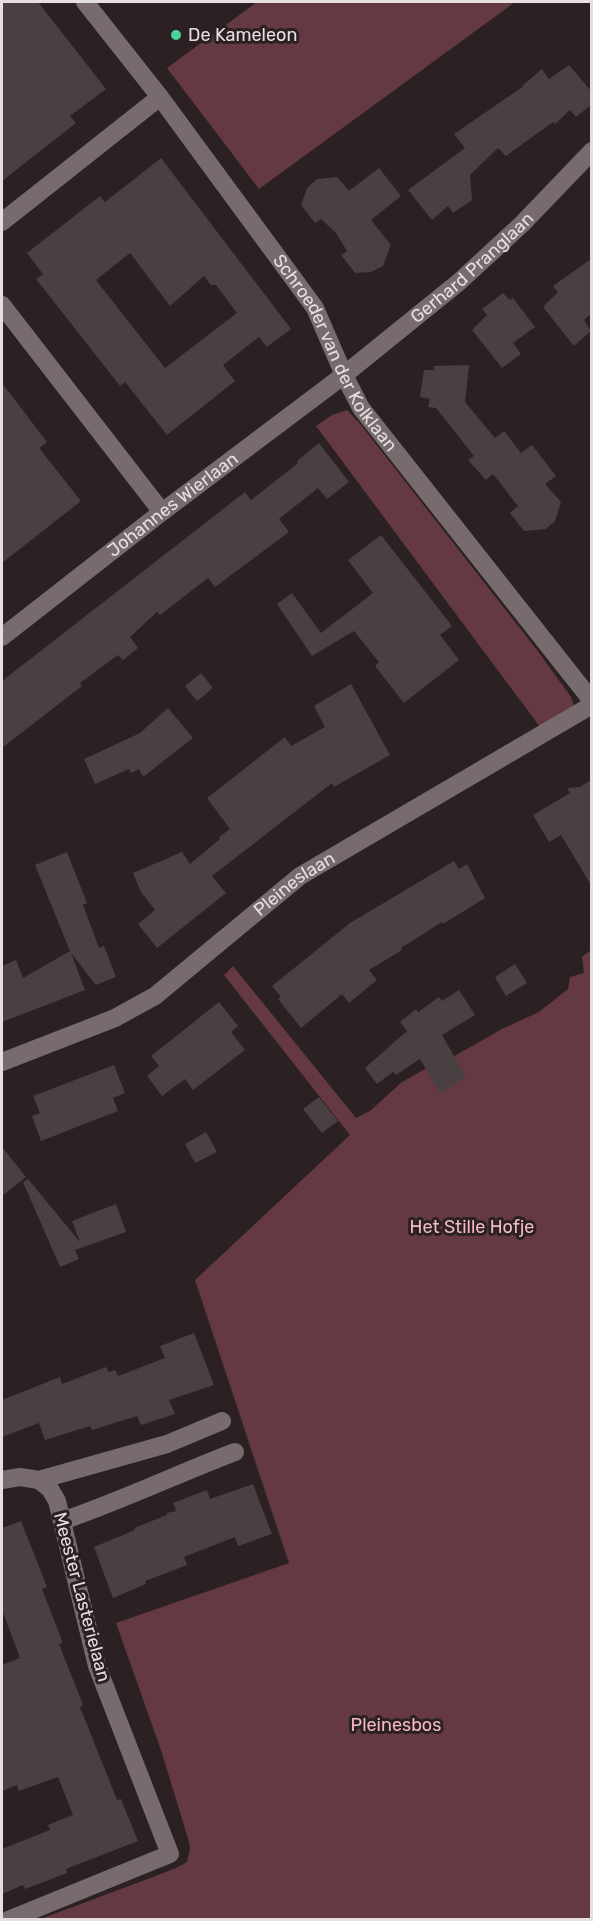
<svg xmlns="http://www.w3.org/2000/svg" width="593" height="1921" viewBox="0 0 593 1921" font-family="Rubik,sans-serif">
<rect width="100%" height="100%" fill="#2b2123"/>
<path fill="#643943" d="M257,2H515L259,189L167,68Z
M347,410L361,425L537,650L571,697L574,706L540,727L316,426L332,415Z
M591,950V1919L38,1920L174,1869L187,1862L190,1849L189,1842L162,1753L116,1623L289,1563L195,1280L350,1135L224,975L233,966L356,1118L370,1111L402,1082L425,1069L442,1063L502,1029L539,1012L568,989L570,977L584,973L582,957Z"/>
<path fill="#4a3f41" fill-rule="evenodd" d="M2,2H38L106,89L70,116L76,123L2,181Z
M569,65L591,91V105L576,117L570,110L555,124L553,122L506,156L498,148L470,175L472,200L453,213L448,206L432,220L408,190L465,148L454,134L524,86L523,85L542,69L549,79Z
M161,158L291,329L267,347L259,337L223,365L235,381L167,435L125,382L120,386L36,279L43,274L27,253L100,196L105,202ZM130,253L170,306L204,276L211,285H216L237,313L165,368L96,280Z
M379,168L401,196L371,220L391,245L383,266L371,272L355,273L341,255L347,251L336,233L321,219L315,223L301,205L307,188L317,179L337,177L349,191Z
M591,259V314L584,320L591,331L574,346L543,307L558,292L553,286Z
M503,293L510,300L513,298L535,327L513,343L521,354L502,368L472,330L487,315L482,309Z
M469,365L465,402L495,438L504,431L521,453L532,445L556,476L545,484L561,502L555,521L546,529L524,531L510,513L518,506L493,474L486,480L468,460L474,456L436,408L428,407L430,399L420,397L424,370H434V366Z
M2,383L47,442L39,448L81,501L2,563Z
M319,443L349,482L327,499L318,488L279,519L289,532L215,587L208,578L160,615L157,612L130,637L138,648L123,660L118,655L80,683L82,686L2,748V681L245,492L251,500L298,463L297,461Z
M381,535L452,626L440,635L459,660L404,703L375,666L379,662L354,631L312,656L277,604L292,593L321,633L373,593L348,560Z
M201,673L213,688L197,701L185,686Z
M351,684L390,755L334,787L332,783L212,876L226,893L157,948L138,924L155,910L141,892L133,873L182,852L190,864L220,839L219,837L230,829L207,798L285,737L291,746L325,727L314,706Z
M168,708L193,738L143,777L139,769L131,773L129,769L95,784L84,759L140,733Z
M591,780V885L561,835L549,842L533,815L570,793L567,788L580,787Z
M67,852L87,903L83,905L99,948L104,946L116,977L96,985L71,953L85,990L2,1022V966L16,960L23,978L70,951L35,865Z
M454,861L459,869L467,864L485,898L443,924L442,922L401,948L402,950L369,970L377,980L349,1003L342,994L301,1028L278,999L281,997L272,986L350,923Z
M515,964L527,983L506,996L495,977Z
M459,990L475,1015L442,1035L466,1077L440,1093L420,1059L396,1075L393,1072L377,1084L365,1068L407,1031L400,1022L416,1009L418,1012L439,997L442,1001Z
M219,1002L238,1026L231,1032L245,1050L193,1090L185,1079L162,1096L147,1076L159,1066L151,1056Z
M114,1065L125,1093L113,1098L118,1111L41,1141L32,1116L40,1113L33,1096Z
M319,1097L338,1121L322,1133L303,1109Z
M206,1132L217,1152L195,1163L185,1144Z
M2,1147L26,1177L2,1196Z
M28,1179L80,1242L72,1221L116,1204L126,1232L75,1250L79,1259L60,1267L23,1182Z
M194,1333L214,1385L169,1400L175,1414L141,1425L137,1416L92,1430L90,1426L45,1440L39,1423L2,1437V1400L60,1377L62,1384L106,1367L109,1372L115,1370L118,1376L165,1358L160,1346Z
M253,1484L272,1534L238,1546L235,1537L184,1557L187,1565L145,1581L146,1584L113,1598L94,1547L135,1530L134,1528L167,1515V1513L176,1511L173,1503L207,1490L210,1499Z
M21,1521L47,1587L42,1589L63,1643L59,1644L83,1705L80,1707L117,1800L121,1799L138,1841L66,1869L67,1873L25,1889L23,1885L2,1894V1849L50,1830L48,1825L73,1815L58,1777L19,1791L17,1785L2,1791V1665L20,1658L2,1610V1528Z"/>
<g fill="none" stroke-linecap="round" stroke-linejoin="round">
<g stroke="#776b6d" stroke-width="18">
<path id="s1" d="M85,2L160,97L315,308L344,375L361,408L592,701"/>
<path d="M2,222L160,97"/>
<path d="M2,305L162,512"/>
<path id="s2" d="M2,637L162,512L344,375L459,282L522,224L592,151"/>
<path id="s3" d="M2,1062L115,1018L155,996L300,876L592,705"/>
<path d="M2,1480L20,1477L39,1480L167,1444L222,1421"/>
<path d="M62,1521C121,1501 177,1474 235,1452"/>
<path d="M8,1920L170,1854L97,1666L57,1501L50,1489L39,1480"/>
</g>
</g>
<circle fill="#4ad49c" stroke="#2b2123" stroke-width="2" cx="176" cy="35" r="6"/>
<g text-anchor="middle" stroke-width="6" stroke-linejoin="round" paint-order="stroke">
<g font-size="18" fill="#e6dfe0" stroke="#2b2123" text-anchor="start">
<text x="188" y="41">De Kameleon</text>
</g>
<g font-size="18" fill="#e6dfe0" stroke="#2b2123">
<text dy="6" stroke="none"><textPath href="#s2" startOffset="598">Gerhard Pranglaan</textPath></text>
<text dy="6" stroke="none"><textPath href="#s1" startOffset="432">Schroeder van der Kolklaan</textPath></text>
<text dy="6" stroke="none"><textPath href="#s2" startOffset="216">Johannes Wierlaan</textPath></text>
<text dy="6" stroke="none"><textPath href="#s3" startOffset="346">Pleineslaan</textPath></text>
<text transform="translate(82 1597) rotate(75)" y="6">Meester Lasterielaan</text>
</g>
<g font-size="18" fill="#f6bac5" stroke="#2b2123">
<text x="472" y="1233">Het Stille Hofje</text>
<text x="396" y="1731">Pleinesbos</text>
</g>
</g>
<rect width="593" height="1921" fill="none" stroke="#e6dfe0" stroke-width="6"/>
</svg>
